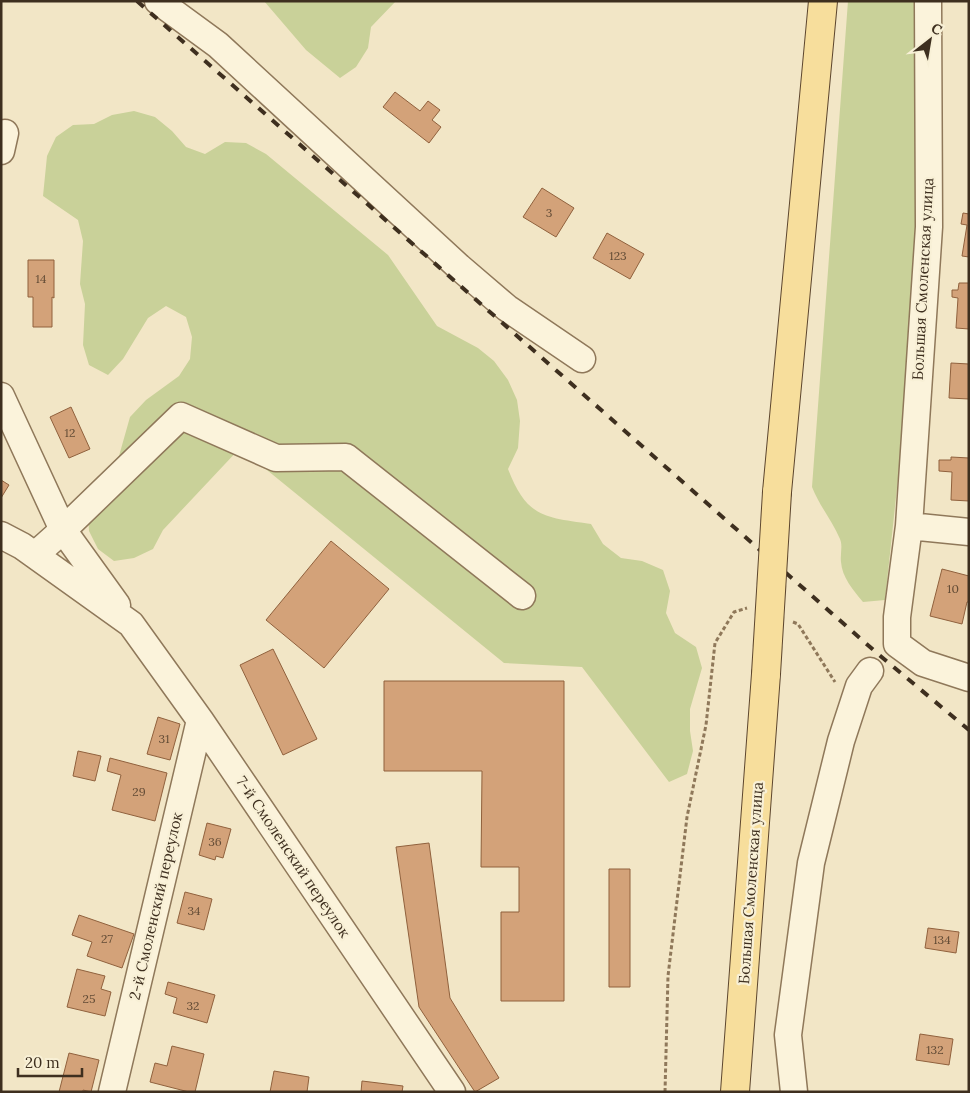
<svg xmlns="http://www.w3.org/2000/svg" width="970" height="1093" viewBox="0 0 970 1093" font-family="Lora,serif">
<rect width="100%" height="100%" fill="#f2e6c6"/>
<path fill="#c9d199" d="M264,1H396L371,27L368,48L356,67L340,78L306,50Z
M848,1H942L936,124L885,600L863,602C853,590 842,577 841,562C840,554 843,546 840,539C832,520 820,507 812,487Z
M134,111L155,117L172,131L186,147L205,154L225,142L246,143L266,154L388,255L437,326L478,348L494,361L508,380L517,400L520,421L518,448L508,469C527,518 544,517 591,524L603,544L621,558L642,561L663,570L670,591L666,613L675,633L696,647L702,668L690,709V731L693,751L687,774L669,782L582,667L504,663L240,448L163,530L153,549L134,558L114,561L98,549L89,531L88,511L113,474L119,456L130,417L146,400L179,376L190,359L192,337L186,317L166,306L148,318L123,359L108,375L89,365L83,345L85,304L80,284L83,241L78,220L43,196L47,156L56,137L73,125L94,124L112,115Z"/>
<path fill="#d3a279" stroke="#90613d" d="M395,92L420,111L428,101L440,110L432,120L441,127L429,143L383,107Z
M542,188L574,208L556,237L523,217Z
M963,213L969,214V257L962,256L967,225L961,224Z
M607,233L644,254L630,279L593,258Z
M28,260H54V298L52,297V327H33V297H28Z
M959,283H969V329L956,328L958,298L952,297V290H958Z
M951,363L969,364V399L949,398Z
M71,407L90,449L69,458L50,417Z
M951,457L969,458V501L951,500L952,472L939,471V460H951Z
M1,480L9,485L1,498Z
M331,541L389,589L324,668L266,620Z
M942,569L969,576V602H967L962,624L930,616Z
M273,649L317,739L283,755L240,665Z
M384,681H564V1001H501V912H519V867H481L482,771H384Z
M158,717L180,724L170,760L147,754Z
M78,751L101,756L95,781L73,776Z
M110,758L167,773L155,821L112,810L121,775L107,771Z
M207,823L231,829L223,858L216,856L215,860L199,855Z
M429,843L450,998L499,1078L475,1092L419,1007L396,847Z
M609,869H630V987H609Z
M185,892L212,899L204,930L177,923Z
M79,915L134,934L122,968L87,956L92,942L72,935Z
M928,928L959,932L956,953L925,948Z
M77,969L105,976L101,989L111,992L105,1016L67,1007Z
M168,982L215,995L207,1023L173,1013L177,998L165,994Z
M920,1034L953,1039L949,1065L916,1060Z
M172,1046L204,1054L195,1092H189L150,1082L155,1063L167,1066Z
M69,1053L99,1060L91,1092L83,1090V1092H59Z
M274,1071L309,1077L307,1092H270Z
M362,1081L403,1086L402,1092H361Z"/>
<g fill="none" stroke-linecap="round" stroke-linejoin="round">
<defs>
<path id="minor" d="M158,1L218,45L459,267L507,308L582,359
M928,1L929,227L909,526L897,617V644L923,663L969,678
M1,151L5,133
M1,396L63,530L117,605
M909,526L969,532
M1,535L22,546L131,624L200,720L452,1092
M35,555L63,530L181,416L276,458L346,457L522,596
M112,1092L200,720
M794,1092L788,1035L811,863L841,741L859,686L870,671"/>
<path id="major" d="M777,492L823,1
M735,1092L766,674"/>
</defs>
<use href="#minor" stroke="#8f785a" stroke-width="29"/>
<use href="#major" stroke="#5d462e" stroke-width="30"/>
<path stroke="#8f785a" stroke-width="3" stroke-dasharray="4 2.5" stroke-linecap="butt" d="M793,622L798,624L835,682
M665,1092L668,976L687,817L706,725L715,643L734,612L747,608"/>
<use href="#minor" stroke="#fbf3db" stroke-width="26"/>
<use href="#major" stroke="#f7de9c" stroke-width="28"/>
<path stroke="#3e2f1f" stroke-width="4" stroke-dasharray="9 9" stroke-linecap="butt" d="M137,1L878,654L969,730"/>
<defs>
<path id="major-bridge" d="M766,674L777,492"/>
</defs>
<use href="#major-bridge" stroke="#5d462e" stroke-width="30" stroke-linecap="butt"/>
<use href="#major-bridge" stroke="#f7de9c" stroke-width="28"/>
</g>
<g text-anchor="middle" stroke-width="4.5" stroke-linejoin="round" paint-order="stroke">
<g font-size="12" fill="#634c36">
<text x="549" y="217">3</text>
<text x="618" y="260">123</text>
<text x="41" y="283">14</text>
<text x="70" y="437">12</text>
<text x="953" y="593">10</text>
<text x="164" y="743">31</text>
<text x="139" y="796">29</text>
<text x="215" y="846">36</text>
<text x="194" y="915">34</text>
<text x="107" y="943">27</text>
<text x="942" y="944">134</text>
<text x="89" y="1003">25</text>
<text x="193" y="1010">32</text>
<text x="935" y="1054">132</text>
</g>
<g font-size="15" fill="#3e2f1f" stroke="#f8f0d6">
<text transform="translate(923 279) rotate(-87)" y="5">Большая Смоленская улица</text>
<text transform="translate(293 857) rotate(56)" y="5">7-й Смоленский переулок</text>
<text transform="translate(751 883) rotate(-86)" y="5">Большая Смоленская улица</text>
<text transform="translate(156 906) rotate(-77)" y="5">2-й Смоленский переулок</text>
</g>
</g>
<rect width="970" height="1093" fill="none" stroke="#3e2f1f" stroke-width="5"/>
<g transform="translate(930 40) rotate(31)" stroke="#f8f0d6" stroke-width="4" paint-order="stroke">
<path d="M0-4L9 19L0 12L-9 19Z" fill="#3e2f1f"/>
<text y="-8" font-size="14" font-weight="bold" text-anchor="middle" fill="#3e2f1f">С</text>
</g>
<path d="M18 1068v8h64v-8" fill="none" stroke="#3e2f1f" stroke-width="2.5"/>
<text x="25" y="1068" font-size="15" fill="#3e2f1f" stroke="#f8f0d6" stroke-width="4" paint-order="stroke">20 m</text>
</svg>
